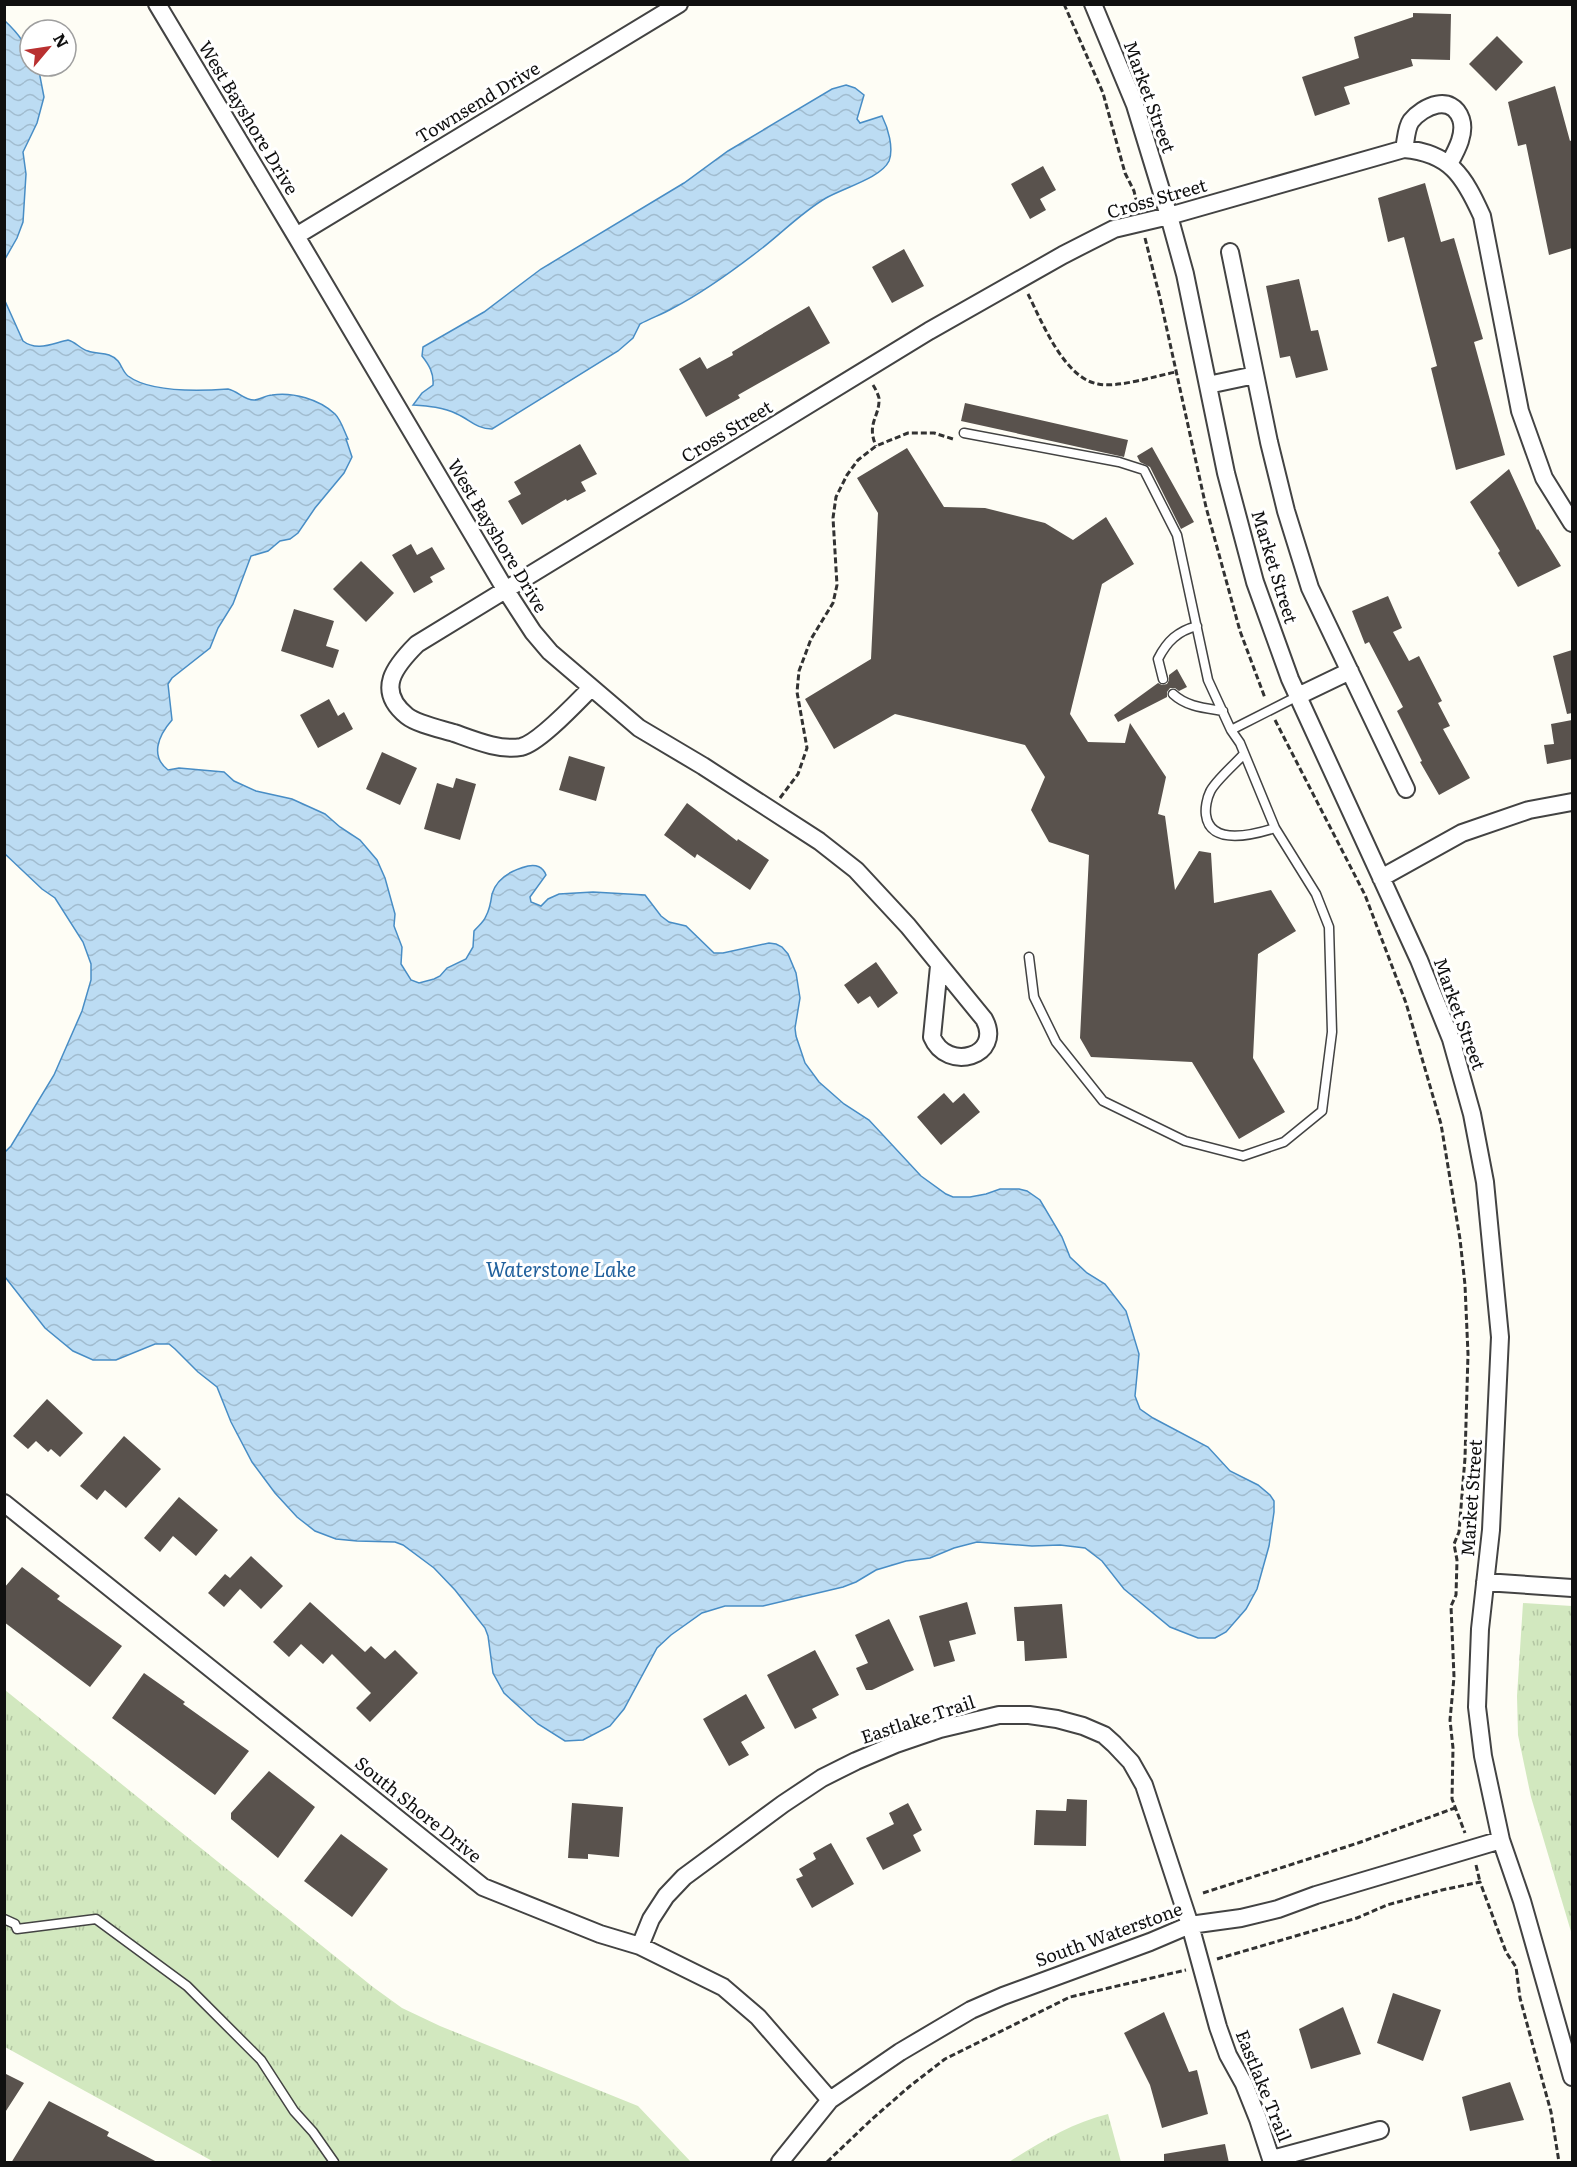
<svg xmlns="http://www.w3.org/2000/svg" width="1577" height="2167" viewBox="0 0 1577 2167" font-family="Literata,serif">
<defs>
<pattern id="grass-tufts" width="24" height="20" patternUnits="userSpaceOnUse" patternTransform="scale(1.5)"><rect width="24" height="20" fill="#d2e8bf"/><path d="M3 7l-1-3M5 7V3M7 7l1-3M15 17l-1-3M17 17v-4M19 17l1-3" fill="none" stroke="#b3c6a3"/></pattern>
<pattern id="water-waves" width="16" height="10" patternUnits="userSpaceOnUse" patternTransform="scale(1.5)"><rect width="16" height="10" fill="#bcdcf3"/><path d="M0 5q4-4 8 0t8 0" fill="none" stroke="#a1bccf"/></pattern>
</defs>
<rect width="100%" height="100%" fill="#fefdf5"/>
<path fill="url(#grass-tufts)" d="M1523,1603L1572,1606V1935L1531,1797L1518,1735L1517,1696Z
M5,1690L373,1987L402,2008L440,2026L638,2106L691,2162H214L5,2047Z
M1108,2114L1121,2162H1009C1040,2142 1072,2123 1108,2114Z"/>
<path fill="url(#water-waves)" stroke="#488dc5" stroke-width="1.5" d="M4,20C18,33 30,47 30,66H38L44,97L37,123L23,152L26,174L23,222L17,238L5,259Z
M846,85L855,88L864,95L857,119L860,123L882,116C888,128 894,148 889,161C881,178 843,188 826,198C802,212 783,232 761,249C734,270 704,292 673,308C663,314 651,318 640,324L633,338L618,351L492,429C477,429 470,420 457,414C443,407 428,406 413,405L422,393L433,385C434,373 429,365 422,356L423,347L484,312L541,269L684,183L728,151L832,89Z
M5,301L23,341C37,352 53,343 68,340C76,342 80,349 88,351C99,355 109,351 118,361C122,366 123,372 128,376C151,393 200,391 228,389C238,391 244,400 254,400C260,400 266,395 272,395C293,392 319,399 335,414C341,420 344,431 348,439H346L352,457L344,473L315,508L298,533L290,539L280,541L268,551L251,556L233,604L218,628L210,648L172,678L168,684L172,720C158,736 150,756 168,770L179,768L224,772L234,781L256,791L292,799L325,814L340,827L360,840L377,860L385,878L395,914L394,926L402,947L401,964L411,980L419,983L434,979L440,976L447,968L466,959L473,947L474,931C478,926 484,922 486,916C490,909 491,901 492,894C497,877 512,870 528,866C536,864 543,867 546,875L530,897L531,902L541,906L548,899L559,894L593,892L645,895L661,916L669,922L686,926L714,953H723L769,943L776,944L782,947L788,954L796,973L800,998L795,1028L796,1036L805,1063L819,1082L844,1104L869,1120L921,1176L946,1194L953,1197H970L986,1194L1000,1189H1019L1027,1191L1040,1200L1062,1237L1070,1257L1087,1273L1105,1284L1126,1311L1139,1354L1135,1396L1140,1409L1153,1418L1208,1447L1230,1471L1258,1485L1270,1495L1274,1501V1512L1269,1546L1257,1589L1246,1609L1226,1632L1215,1638H1198L1170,1627L1124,1589L1102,1561L1085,1548L1060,1545L1032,1546L977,1542L954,1548L930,1558L906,1561L876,1570L856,1582L843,1587L763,1606H725L702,1613L671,1635L657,1648L624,1709L610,1726L583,1740L565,1741L538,1724L504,1693L493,1673L488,1636L485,1628L455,1590L434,1568L403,1545L395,1542L357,1541L336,1539L315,1531L297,1517L275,1493L252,1462L231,1422L217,1387L198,1372L175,1349L169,1344H155L116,1360H93L73,1351L45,1328L5,1277V1152L11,1146L54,1075L82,1011L91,980V964L83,942L55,898L42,889L5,854Z"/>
<path fill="#59524d" d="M1413,13L1451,14L1450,60L1411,59L1413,66L1344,87L1350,104L1315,116L1302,77L1359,58L1354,37L1413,17Z
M1497,36L1523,62L1496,91L1469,64Z
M1555,86L1570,141L1572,140V248L1549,255L1526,144L1518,146L1508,102Z
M1043,166L1056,190L1040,199L1046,210L1030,219L1011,184Z
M1425,183L1441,242L1454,238L1483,339L1474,342L1505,455L1456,470L1431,368L1437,366L1404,237L1388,242L1378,198Z
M904,249L924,286L892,303L872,267Z
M1299,279L1311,331L1318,330L1328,370L1296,378L1290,356L1280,358L1266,286Z
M809,306L830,343L738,395L740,398L706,417L679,369L700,357L707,369L733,355L732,352Z
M965,403L1128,440L1124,457L961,421Z
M580,444L597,474L581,482L586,491L567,501L566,499L522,525L508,501L521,494L514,482Z
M1152,447L1194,522L1181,529L1150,467L1140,462L1137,456Z
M907,448L944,507L985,508L1045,523L1073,540L1106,517L1134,564L1102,584L1070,714L1088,742L1125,743L1130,723L1166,777L1158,814L1165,816L1175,890L1199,851L1211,853L1214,903L1271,890L1296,931L1258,954L1253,1058L1285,1112L1239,1139L1192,1062L1091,1057L1080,1038L1089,855L1049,842L1031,810L1045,777L1025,745L895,714L834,749L805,699L871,659L878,513L857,478Z
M1509,469L1537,530L1538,529L1561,566L1518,587L1498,553L1500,551L1470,502Z
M411,544L417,555L432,547L445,569L430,577L433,582L414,593L392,555Z
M361,561L394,593L366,622L333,589Z
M1388,596L1402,628L1393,632L1409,661L1419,656L1442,701L1438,703L1450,726L1443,729L1470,778L1439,795L1420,762L1422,761L1397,711L1403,707L1369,642L1365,644L1352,611Z
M294,609L334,621L326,646L339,650L333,668L281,651Z
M1572,650V713L1567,714L1553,656Z
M1177,669L1187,687L1179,691L1175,688H1170L1167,692V697L1118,722L1114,715L1158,683L1162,685L1167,684L1169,680V675Z
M329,699L338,716L344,712L353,729L318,748L300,715Z
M1572,720V759L1547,764L1544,745L1554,744L1551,724Z
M382,752L417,768L400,805L366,789Z
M569,756L605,767L596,801L559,790Z
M456,778L476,784L460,840L424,829L437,783L453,788Z
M687,803L737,841L738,839L769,860L750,890L697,854L695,858L664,835Z
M876,962L898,993L878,1008L870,996L858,1004L844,985Z
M944,1093L953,1103L964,1093L980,1112L941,1145L917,1117Z
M47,1399L83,1433L60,1457L51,1449L48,1452L36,1441L28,1449L13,1436Z
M124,1436L161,1469L126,1508L105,1490L97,1500L80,1486Z
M179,1497L218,1530L196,1556L173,1536L160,1552L144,1538Z
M251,1556L283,1586L261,1609L240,1589L224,1607L208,1593L225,1574L230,1578Z
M22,1567L60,1596L57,1599L122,1646L90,1687L4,1622V1588Z
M310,1602L365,1652L371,1646L385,1659L395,1650L418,1673L370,1722L356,1708L371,1693L332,1654L323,1664L301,1644L289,1657L273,1642Z
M967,1602L976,1634L949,1641L955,1661L934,1667L919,1616Z
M1062,1604L1067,1658L1025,1661L1024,1641H1017L1014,1607Z
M889,1619L914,1670L872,1690H866L856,1668L868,1663L855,1635Z
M815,1650L839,1695L812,1709L817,1718L795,1729L767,1675Z
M144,1673L185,1702L183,1704L249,1751L215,1795L112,1718Z
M746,1694L765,1728L741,1742L749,1755L729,1766L703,1719Z
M269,1771L315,1807L278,1858L231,1819V1813Z
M1067,1799L1087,1800L1086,1846L1034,1845L1036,1810L1066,1811Z
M572,1803L623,1807L619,1857L588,1854V1859L568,1858Z
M908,1803L922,1830L913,1835L921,1851L883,1870L866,1838L894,1824L889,1813Z
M341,1834L388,1869L352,1917L304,1881Z
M831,1843L854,1884L812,1908L796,1879L803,1876L799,1869L816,1859L813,1853Z
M1393,1993L1441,2010L1423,2061L1377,2043Z
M1343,2007L1361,2054L1311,2069L1299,2029Z
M1164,2012L1189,2072L1197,2070L1208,2114L1162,2128L1150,2085L1124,2033Z
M4,2073L24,2083L4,2114Z
M1510,2082L1524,2120L1470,2131L1462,2097Z
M49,2101L109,2132L107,2136L159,2163H11Z
M1225,2144L1229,2163H1164V2154Z"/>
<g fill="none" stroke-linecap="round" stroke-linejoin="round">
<defs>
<path id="lane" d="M964,433L1119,462L1144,470L1177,535L1208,680L1231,730
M1163,679L1158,659C1167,641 1178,631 1197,626
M1173,694C1187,707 1205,708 1223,711
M1244,754C1236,763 1214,782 1210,792C1207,798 1205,808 1206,815C1210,847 1256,834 1275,828
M1029,957L1034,997L1056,1042L1103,1101L1185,1141L1243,1156L1284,1142L1322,1111L1332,1032L1329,927L1316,894L1275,828L1240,743L1231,730L1298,696
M4,1919L15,1924L17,1929L96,1919L187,1986L261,2060L294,2111L313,2132L334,2162"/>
<path id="street" d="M157,4L296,236L505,589L533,632L550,652L639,728L703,766L819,841L856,870L908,926L984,1019C1004,1056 947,1073 932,1037L939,966
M1093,4L1135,105L1169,216L1185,274L1226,473L1255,582L1290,679L1419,960L1451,1039L1472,1114L1485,1182L1500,1337L1491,1530L1480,1629L1477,1707L1483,1756L1501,1840L1522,1901L1572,2077
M1404,149C1406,141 1406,128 1411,121C1423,106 1452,93 1461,119C1466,134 1456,151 1449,164
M296,236L679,4
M1230,252L1269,442L1286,511L1310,588L1406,789
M1208,385L1255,375
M591,688C577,702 539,743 521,747C500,751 474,740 454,733C441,729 417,724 407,716C375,690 395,666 417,644L929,331L1063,255L1114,229L1169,216L1404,149C1450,153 1464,176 1482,216L1520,411L1544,478L1572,523
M1298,696L1350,671
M1381,878L1462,833L1529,810L1572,802
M4,1503L483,1887L600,1934L640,1946L723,1987L758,2017L830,2100
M1485,1582L1572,1588
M640,1946L651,1919L666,1896L684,1877L783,1804L822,1778L856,1761L896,1744L940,1729L999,1715H1029L1057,1719L1083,1726L1104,1735L1114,1744L1131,1762L1144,1785L1190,1925L1218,2027L1228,2055L1244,2084L1258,2119L1272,2162
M1272,2159L1380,2130
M780,2162L830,2100L900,2052L971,2010L1003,1996L1150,1942L1190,1925L1241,1918L1278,1909L1316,1895L1501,1840"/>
</defs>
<use href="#lane" stroke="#434343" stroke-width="11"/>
<use href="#street" stroke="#434343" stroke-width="20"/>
<path stroke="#323232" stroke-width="3" stroke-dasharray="6 3" stroke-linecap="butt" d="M1064,4L1103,93L1125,173L1134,191L1138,208
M1145,238L1160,298L1206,507L1240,631L1265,698
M1028,294C1042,322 1064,378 1098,384C1119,388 1155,376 1176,372
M873,385C875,388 878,394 879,398C880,417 866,423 876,446
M1275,720L1365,895L1406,1003L1441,1124L1460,1239L1465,1285L1468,1354L1465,1458L1459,1532L1454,1544L1457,1560L1456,1595L1451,1606L1454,1677L1450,1720L1453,1748L1452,1799L1465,1833
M780,798L798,774L807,748L797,692L799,671L811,639L833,603L837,585L833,518L836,497L847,475L858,460L876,446L908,433H934L953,439
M1476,1865L1480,1882
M1203,1893L1358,1843L1455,1808
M1217,1959L1357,1918L1387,1905L1442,1890L1480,1882L1506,1952L1516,1967L1520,1998L1551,2112L1559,2162
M827,2162L871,2120L910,2086L945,2059L1070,1997L1186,1970"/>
<use href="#lane" stroke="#fff" stroke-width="8"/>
<use href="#street" stroke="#fff" stroke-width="16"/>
</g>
<g text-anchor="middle" stroke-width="6" stroke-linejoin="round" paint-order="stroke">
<g font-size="18" fill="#101010" stroke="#fff">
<text transform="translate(1149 97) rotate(70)" y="6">Market Street</text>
<text transform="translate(478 103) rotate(-31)" y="6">Townsend Drive</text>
<text transform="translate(248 118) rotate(59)" y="6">West Bayshore Drive</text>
<text transform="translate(1157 199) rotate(-16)" y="6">Cross Street</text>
<text transform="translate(727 432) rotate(-31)" y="6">Cross Street</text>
<text transform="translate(497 536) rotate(59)" y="6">West Bayshore Drive</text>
<text transform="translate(1274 567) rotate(73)" y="6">Market Street</text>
<text transform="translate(1459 1014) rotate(70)" y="6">Market Street</text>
<text transform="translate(1472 1498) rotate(-86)" y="6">Market Street</text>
<text transform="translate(918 1720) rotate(-18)" y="6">Eastlake Trail</text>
<text transform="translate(418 1810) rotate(39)" y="6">South Shore Drive</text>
<text transform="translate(1109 1935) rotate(-20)" y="6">South Waterstone</text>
<text transform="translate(1263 2086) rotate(68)" y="6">Eastlake Trail</text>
</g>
<g font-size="20" font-style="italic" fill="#20609c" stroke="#fff">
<text x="561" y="1277">Waterstone Lake</text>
</g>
</g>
<rect width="1577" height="2167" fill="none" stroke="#101010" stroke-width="12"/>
<g transform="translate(48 48) rotate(61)"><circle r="28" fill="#ffffff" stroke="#9f9f9f" stroke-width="1.5"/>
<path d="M0-4.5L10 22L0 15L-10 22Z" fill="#b93030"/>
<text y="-9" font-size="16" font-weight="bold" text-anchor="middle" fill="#101010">N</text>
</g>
</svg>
